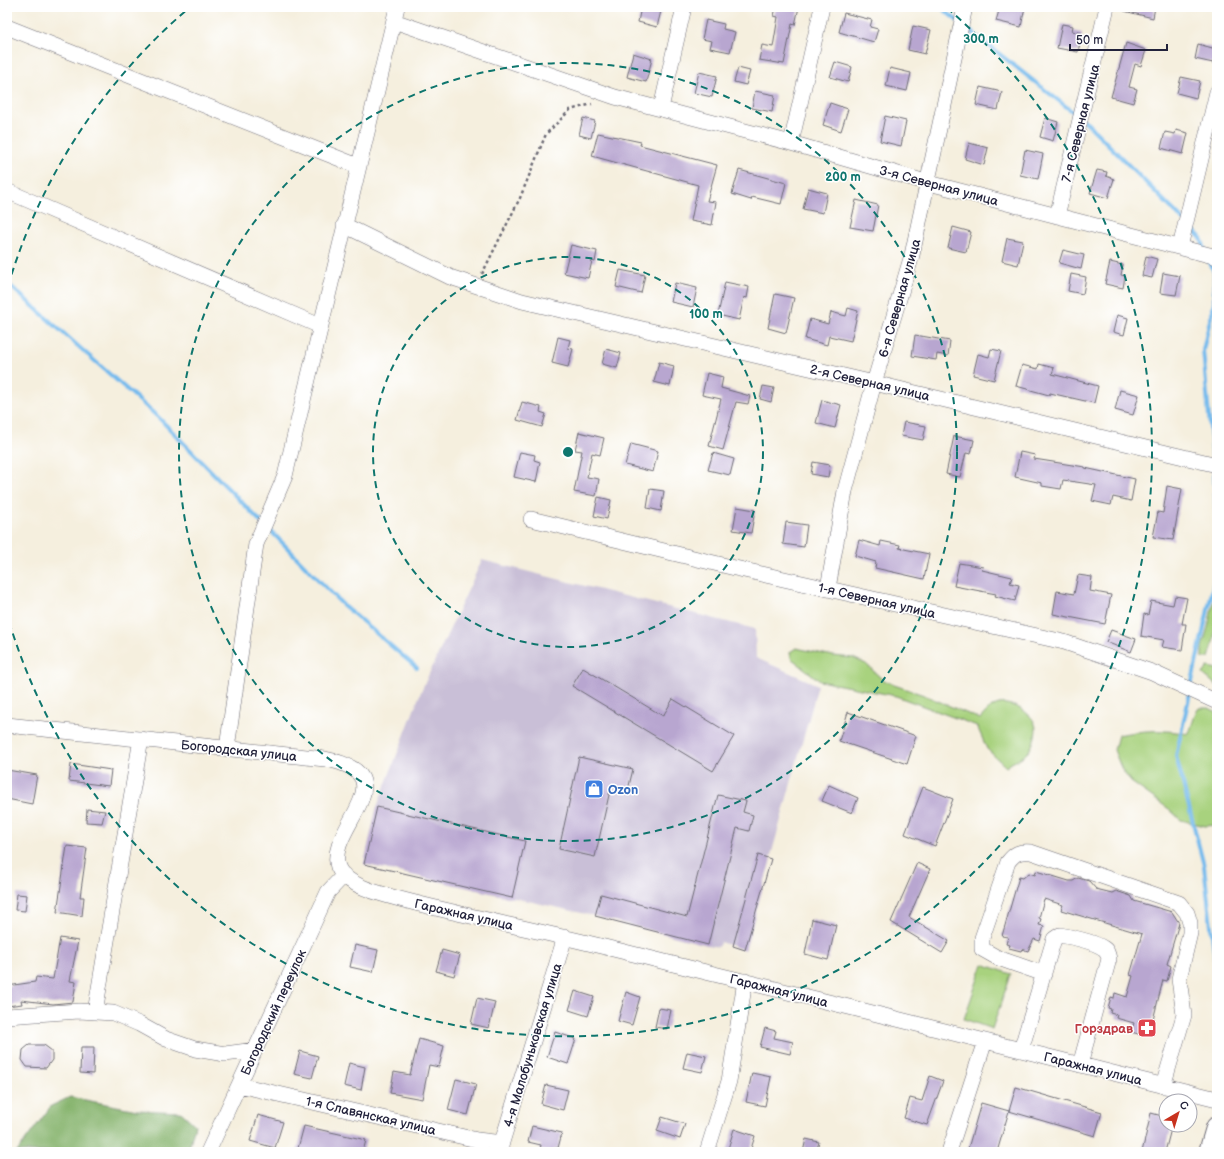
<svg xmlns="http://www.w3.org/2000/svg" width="1224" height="1159" viewBox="0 0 1224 1159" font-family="'Balsamiq Sans',sans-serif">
<rect width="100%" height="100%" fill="#fff"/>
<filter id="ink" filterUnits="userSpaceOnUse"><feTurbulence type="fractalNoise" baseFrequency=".025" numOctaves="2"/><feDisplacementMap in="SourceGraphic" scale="8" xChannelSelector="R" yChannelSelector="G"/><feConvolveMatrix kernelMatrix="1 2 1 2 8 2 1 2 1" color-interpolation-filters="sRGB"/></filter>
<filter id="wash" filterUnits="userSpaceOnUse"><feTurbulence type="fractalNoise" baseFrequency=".012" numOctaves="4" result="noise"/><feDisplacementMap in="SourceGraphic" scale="16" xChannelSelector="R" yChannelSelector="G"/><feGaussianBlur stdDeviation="0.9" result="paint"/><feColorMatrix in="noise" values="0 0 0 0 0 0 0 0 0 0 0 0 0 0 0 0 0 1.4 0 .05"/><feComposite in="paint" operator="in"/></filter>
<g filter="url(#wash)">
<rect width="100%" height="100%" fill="#f5efde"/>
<path fill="#c9bfd7" d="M482,560L755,629L756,658L818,685L745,950L720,942L719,947L708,945L595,916L364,864L377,807L422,689Z"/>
<path fill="#a8d27e" stroke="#657a5c" d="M1217,585C1217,610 1217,634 1209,658H1202V647L1208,627Z
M796,648L833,656L853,658L866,664L882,679L894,685L924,695L980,719C985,713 991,706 999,704C1012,702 1031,712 1035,724C1038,731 1033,745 1029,751C1023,758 1013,761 1006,767L987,749L977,726L896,696L820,681L791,658L790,652Z
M1208,667L1217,669V686L1203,674Z
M1199,708H1209L1217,712V825L1205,826L1181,820L1169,809L1131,782L1122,770L1114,750L1118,735C1142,730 1164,729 1188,734C1193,726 1193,716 1199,708Z
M983,964L1011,974L992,1029L964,1019Z"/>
<path fill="#86b46d" stroke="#546b54" d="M70,1097L137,1110L181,1112L195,1125L188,1152H17L51,1106Z"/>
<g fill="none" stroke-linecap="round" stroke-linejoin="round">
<path stroke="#76bbed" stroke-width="4" d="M940,7L959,22
M964,26L1078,116
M1084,120L1183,220
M1189,226L1201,238L1205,250
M1208,258L1214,272V303L1203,350L1213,461
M7,283L159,418L262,523
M1214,467L1217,535
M267,527L342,604L417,668
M1191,686L1217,569
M1190,693L1176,756L1204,866L1217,977"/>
</g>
<g id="blocks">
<path fill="#b8a6d0" d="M641,7H662L657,27L638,22Z
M776,7H799L795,25L792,24L784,64L759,60L762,45L773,47L778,17L774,16Z
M1000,7H1025L1021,27L996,21Z
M1124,7H1155L1153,18L1124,11Z
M844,13L872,20L870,27L878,29L874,42L839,32Z
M706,20L724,24L723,29L735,32L730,52L710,48L712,41L702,39Z
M1062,24L1073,26L1072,31L1082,33L1078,52L1057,48Z
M913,26L931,30L925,54L908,50Z
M1126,43L1146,50L1141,66L1135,64L1129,87L1137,89L1133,103L1111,97Z
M1198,44L1216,49L1213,63L1195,59Z
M633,53L652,59L646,82L627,77Z
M835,62L852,67L848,82L830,77Z
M738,68L750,71L746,85L734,82Z
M890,68L911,73L907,91L886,86Z
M699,72L717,76L712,97L694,93Z
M1181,77L1200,81L1196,98L1177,93Z
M980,87L1002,92L998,110L976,105Z
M755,91L775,95L772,112L752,108Z
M830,103L848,109L841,131L823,125Z
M885,116L906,121L901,146L880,141Z
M583,118L595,121L591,138L579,135Z
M1045,118L1058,122L1053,141L1040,137Z
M1176,130L1188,133L1183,154L1161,148L1165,132L1175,134Z
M598,133L641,142L640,145L717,165L707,201L716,202L712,225L691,221L698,185L592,156Z
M969,143L988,148L984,165L965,159Z
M1025,150L1043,154L1038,179L1020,175Z
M739,170L786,183L781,204L752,197L751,200L732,194Z
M1097,170L1107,172L1106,176L1114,179L1108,198L1090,193Z
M808,188L827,193L823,213L803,209Z
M856,200L878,205L873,231L850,227Z
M953,227L971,232L966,252L948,248Z
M1007,238L1023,241L1018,265L1002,261Z
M571,245L597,251L595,262L592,261L588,278L564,273Z
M1063,250L1084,255L1081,269L1059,263Z
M1146,256L1157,259L1152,278L1142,276Z
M1110,262L1123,265L1121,275L1125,276L1123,288L1105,284Z
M620,270L645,275L641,293L616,287Z
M1163,273L1180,276L1176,295L1160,293Z
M1071,274L1086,277L1083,294L1068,291Z
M725,282L749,287L747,298L744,297L739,320L718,315Z
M675,283L697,288L693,307L671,302Z
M775,294L794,298L786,333L768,328Z
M848,308L858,311L851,341L829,336L827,345L805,339L810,319L828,324L831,312L846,316Z
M1117,315L1128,318L1124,335L1113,332Z
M915,335L950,341L948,356L937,354L936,360L912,356Z
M558,337L570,340L568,348L573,349L568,367L552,363Z
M606,349L621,353L617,368L602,364Z
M991,349L1001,351L994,380L973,375L978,354L989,357Z
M659,362L674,366L670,386L654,382Z
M1039,364L1054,368L1052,374L1098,386L1094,403L1050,393L1049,395L1016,386L1022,365L1038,369Z
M707,373L723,377L721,388L750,396L748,404L736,402L723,450L709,446L721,399L702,395Z
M763,386L774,388L771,402L760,399Z
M1120,390L1139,395L1133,415L1115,410Z
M822,400L841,405L835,428L816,423Z
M522,402L541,407L540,412L546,414L542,427L517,420Z
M904,422L926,426L923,440L901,436Z
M579,432L604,438L600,455L592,453L587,477L599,479L596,496L574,492L582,451L575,450Z
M954,436L974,440L971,454L966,453L960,477L946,474Z
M631,444L658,451L653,472L625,465Z
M520,452L535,455L534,460L540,462L536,482L514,477Z
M1020,452L1035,455L1034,459L1085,467V468L1135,479L1131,501L1113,497L1111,505L1092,501L1096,485L1063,480L1061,489L1042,486V483L1015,477Z
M713,453L734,459L730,475L708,470Z
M813,462L830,465L828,477L811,474Z
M1167,486L1182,489L1173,540L1153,537L1158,512L1163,513Z
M650,489L664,491L661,511L647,508Z
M598,497L611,500L607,519L594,516Z
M737,507L755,510L751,533L733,530Z
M786,522L807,525L804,547L783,544Z
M859,540L880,546L881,541L900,545L899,548L929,554L924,579L875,568L876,562L855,556Z
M959,563L983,567L982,570L1012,577L1010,583L1019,585L1015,601L995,596L996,594L954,586Z
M1078,575L1092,577L1090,591L1111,595L1105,624L1053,614L1057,591L1074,594Z
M1175,596L1187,598L1182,624H1186L1182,650L1162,647L1164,640L1141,636L1144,614L1148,615L1151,601L1173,605Z
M1111,630L1136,639L1131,652L1106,642Z
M583,668L663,716L673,699L734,736L713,771L572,686Z
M848,712L916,736L907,764L839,741Z
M579,757L633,769L628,790L611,786L595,857L559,849Z
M71,764L111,770L109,786L69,781Z
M7,770L37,775L32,804L7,799Z
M829,785L858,798L852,813L822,801Z
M923,787L953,799L935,846L905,834Z
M718,795L746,801L743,812L753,815L749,831L737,828L708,945L595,916L601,894L687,917Z
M377,807L525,841L512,898L364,864Z
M87,809L105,811L102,823L86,822Z
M67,846L87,848L80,897H84L82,916L57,912Z
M758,855L771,859L745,950L733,946Z
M917,863L930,869L909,917L949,941L942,953L891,922Z
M1036,871L1069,881H1073L1078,878L1089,881L1096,889L1112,893L1116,891L1131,896L1134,901L1172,912L1179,923L1167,964L1171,966L1167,981L1163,980L1150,1032L1142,1035L1131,1032L1134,1023L1116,1018L1117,1015L1110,1013L1111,1009L1108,1008L1111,997L1114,998L1115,993L1127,997L1133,976L1130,975L1142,934L1061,910L1063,905L1044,899L1039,918L1041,919L1039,925L1044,926L1040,941L1034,939L1028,951L1022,949L1021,951L1009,948L1010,945L1006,944L1008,937L1002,936L1019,877L1023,878L1029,873L1035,875Z
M17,894L27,895L25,911L15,910Z
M812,919L836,925L828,960L805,954Z
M60,938L78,941L70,981L76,982L73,1002L53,1004L21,1000L22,1004L7,1006V986L35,982L36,977L53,979Z
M355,945L378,950L373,972L350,967Z
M442,950L460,955L454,976L436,971Z
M575,991L594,997L588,1016L569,1010Z
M626,992L640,997L632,1025L618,1021Z
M477,998L495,1002L489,1028L471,1024Z
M659,1008L671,1010L667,1029L655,1027Z
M765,1028L776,1031L774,1038L793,1042L790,1054L760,1047Z
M555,1032L576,1039L568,1064L547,1057Z
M419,1039L444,1046L439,1067L429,1065L422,1099L390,1093L394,1072L410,1075Z
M29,1045H44L52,1051V1060L46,1068L27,1067L22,1060L23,1050Z
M81,1047H94L93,1074L80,1073Z
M300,1051L318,1056L312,1078L294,1074Z
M687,1052L706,1056L702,1072L683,1068Z
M349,1063L365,1067L361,1090L344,1086Z
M752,1073L771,1077L765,1106L746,1102Z
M930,1076L943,1081L927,1125L904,1118L910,1098L922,1101Z
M456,1079L476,1084L468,1115L448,1110Z
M546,1085L568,1090L563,1110L541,1104Z
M1016,1087L1102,1112L1095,1136L1009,1111Z
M981,1103L1009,1111L997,1152H967Z
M1151,1113L1166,1117V1125H1172L1165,1152H1142Z
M258,1115L283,1122L275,1148L250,1141Z
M662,1117L685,1124L680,1139L657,1131Z
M304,1126L366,1140L363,1152H297Z
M532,1126L562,1133L558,1148H555L554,1152H551L540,1150L541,1145L528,1142Z
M734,1129L755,1136L750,1152H727Z
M806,1139L819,1142L816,1152H803Z"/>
</g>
</g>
<g filter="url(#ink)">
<use href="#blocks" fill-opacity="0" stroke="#6c6a74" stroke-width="1"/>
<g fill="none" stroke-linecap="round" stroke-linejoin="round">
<defs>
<path id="minor" d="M394,21L615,97L791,143L929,183L1217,257
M7,27L358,166
M661,108L684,7
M791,143L822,7
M7,191L320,326
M1057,216L1107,7
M344,225L450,277L522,301L874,383L1217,465
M1180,247L1217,92
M531,519L735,568L1064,642L1152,672L1217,702
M828,588L845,491L874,383L912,255L965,7
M7,725L325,759C411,775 325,830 338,867C344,882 368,890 382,894C422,906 464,914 505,924C560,936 614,949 669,963C852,1007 1034,1054 1217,1099
M227,748L256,544L285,476L397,7
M1044,974L998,958L982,949V938L1008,862C1015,853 1019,851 1031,852L1179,903L1187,913L1190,923V933L1179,979L1184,1015L1163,1086
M95,1012L141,739
M7,1016L79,1011L113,1013L139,1024L166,1039L195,1049L225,1054L255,1050
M1021,1050L1054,939L1060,935C1071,937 1093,941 1103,948C1107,950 1108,954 1109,959L1080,1065
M239,1085L477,1140L502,1143
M208,1152L328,892L344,875
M499,1152L565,937
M707,1152L729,1081L745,981
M949,1152L985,1041"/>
<path id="highway" d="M1210,1152L1217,1128"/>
</defs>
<use href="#minor" stroke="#6c6a74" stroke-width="16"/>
<use href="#highway" stroke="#6c6a74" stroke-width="24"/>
<path stroke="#6c6a74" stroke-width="2.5" stroke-dasharray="3 3" stroke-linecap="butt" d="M482,274L520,198L546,134L570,110L592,104"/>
<use href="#minor" stroke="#fff" stroke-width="15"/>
<use href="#highway" stroke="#fff" stroke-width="22"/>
</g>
</g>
<g fill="none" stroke="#0f766e" stroke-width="2" stroke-dasharray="7 5">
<circle cx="568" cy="452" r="195"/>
<circle cx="568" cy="452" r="389"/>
<path d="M8 286A584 584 0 0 1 189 8M947 8A584 584 0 1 1 8 618"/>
</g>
<defs>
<symbol id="shop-square" viewBox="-11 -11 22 22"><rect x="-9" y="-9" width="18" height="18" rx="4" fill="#3f7fe0" stroke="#fff"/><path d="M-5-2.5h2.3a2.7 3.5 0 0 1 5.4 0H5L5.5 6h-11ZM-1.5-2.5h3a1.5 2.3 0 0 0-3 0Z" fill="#fff"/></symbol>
<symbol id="pharmacy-square" viewBox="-11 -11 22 22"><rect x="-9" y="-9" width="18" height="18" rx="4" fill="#e0444e" stroke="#fff"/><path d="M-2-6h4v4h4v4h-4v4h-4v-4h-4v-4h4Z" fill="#fff"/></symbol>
</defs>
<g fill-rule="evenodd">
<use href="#shop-square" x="583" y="778" width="22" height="22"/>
<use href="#pharmacy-square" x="1136" y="1017" width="22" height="22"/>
</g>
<g text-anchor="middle" stroke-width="3" stroke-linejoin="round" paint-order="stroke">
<g font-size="13" fill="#22223b" stroke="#fff">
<text transform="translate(1080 123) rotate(-76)" y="5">7-я Северная улица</text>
<text transform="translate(939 185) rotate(15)" y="5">3-я Северная улица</text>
<text transform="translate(899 298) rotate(-74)" y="5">6-я Северная улица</text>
<text transform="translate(870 382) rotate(13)" y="5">2-я Северная улица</text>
<text transform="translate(877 600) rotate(13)" y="5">1-я Северная улица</text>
<text transform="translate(239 750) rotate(6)" y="5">Богородская улица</text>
<text transform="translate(464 914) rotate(13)" y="5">Гаражная улица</text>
<text transform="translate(779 990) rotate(14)" y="5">Гаражная улица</text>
<text transform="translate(273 1012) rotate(-65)" y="5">Богородский переулок</text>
<text transform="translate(532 1045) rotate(-73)" y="5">4-я Малобуньковская улица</text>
<text transform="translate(1093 1068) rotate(14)" y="5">Гаражная улица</text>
<text transform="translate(371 1115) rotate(13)" y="5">1-я Славянская улица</text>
</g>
<g font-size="13" font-weight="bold" fill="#366cbe" stroke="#fff" text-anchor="start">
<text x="608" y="794">Ozon</text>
</g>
<g font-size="13" font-weight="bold" fill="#be3a42" stroke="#fff" text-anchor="end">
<text x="1133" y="1033">Горздрав</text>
</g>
</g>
<circle cx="568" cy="452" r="6" fill="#0f766e" stroke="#fff" stroke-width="2"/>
<g font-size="12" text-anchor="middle" font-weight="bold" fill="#0f766e" stroke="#fff" stroke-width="3" stroke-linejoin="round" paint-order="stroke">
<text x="981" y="43">300 m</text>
<text x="843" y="181">200 m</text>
<text x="706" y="318">100 m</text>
</g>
<rect width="1224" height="1159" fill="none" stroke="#fff" stroke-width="24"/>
<g transform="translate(1178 1113) rotate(38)"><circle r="19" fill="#ffffff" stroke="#a7a7b1"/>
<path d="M0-3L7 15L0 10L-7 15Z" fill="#c8321e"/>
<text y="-6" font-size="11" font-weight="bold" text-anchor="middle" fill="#22223b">С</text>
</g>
<path d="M1070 44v6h97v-6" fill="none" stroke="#22223b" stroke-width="2"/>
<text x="1076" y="44" font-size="12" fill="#22223b" stroke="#ffffff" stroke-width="3" paint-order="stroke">50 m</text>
</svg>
